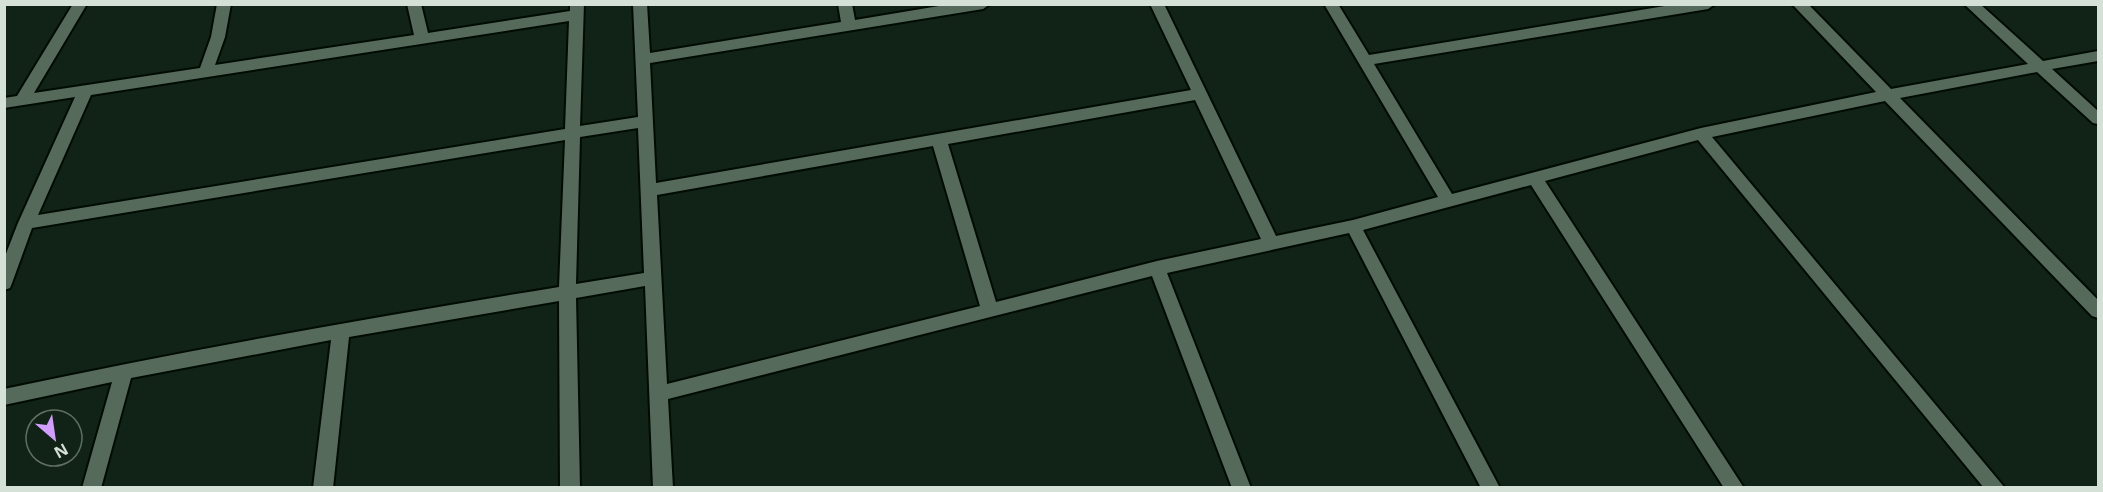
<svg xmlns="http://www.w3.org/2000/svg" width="2103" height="492" viewBox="0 0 2103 492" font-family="'Noto Sans',sans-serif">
<rect width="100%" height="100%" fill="#102316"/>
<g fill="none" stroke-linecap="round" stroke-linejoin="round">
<defs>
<path id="minor" d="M73,4H87L34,93L200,68L211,37L217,4H231L225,37L215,65L414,35L407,4H421L428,33L570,11V4H584L580,126L638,117L633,4H647L650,53L841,22L838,4H852L855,20L951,4H990L983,9L650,63L656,183L1191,90L1150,4H1164L1276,236L1353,220L1438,197L1324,4H1338L1369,55L1677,4H1715L1708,9L1374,64L1452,194L1701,128L1876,92L1792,4H1808L1891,89L2028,64L1964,4H1980L2043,61L2098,51V61L2052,69L2098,111V124L2093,123L2037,72L1900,98L2098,300V318L2092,316L1885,101L1712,137L2005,488H1984L1698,140L1545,181L1744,488H1724L1531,185L1363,230L1500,488H1481L1349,233L1167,273L1251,488H1232L1152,276L668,399L673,488H653L645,286L576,298L580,488H560L559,301L349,337L333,488H313L331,340L131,378L101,488H82L112,382L4,405V389C188,350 373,317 559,287L565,140L32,228L12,283L10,288L4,290V259L18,223L75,97L4,108V98L17,96ZM569,21L565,129L38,215L91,95ZM1195,100L1261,239L1157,261L996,302L948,144ZM638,128L644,273L576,284L580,137ZM933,146L980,306L667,384L657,195Z"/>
</defs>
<use href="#minor" stroke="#000c03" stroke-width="4"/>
<use href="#minor" fill="#566a5b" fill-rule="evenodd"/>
</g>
<rect width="2103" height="492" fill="none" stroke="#d5e0d7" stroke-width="12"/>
<g transform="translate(54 438) rotate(151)"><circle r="28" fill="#102316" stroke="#5f6f63" stroke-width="1.5"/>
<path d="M0-4.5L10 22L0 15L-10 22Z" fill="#d29dfd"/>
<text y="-9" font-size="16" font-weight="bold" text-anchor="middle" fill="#d5e0d7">N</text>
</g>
</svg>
